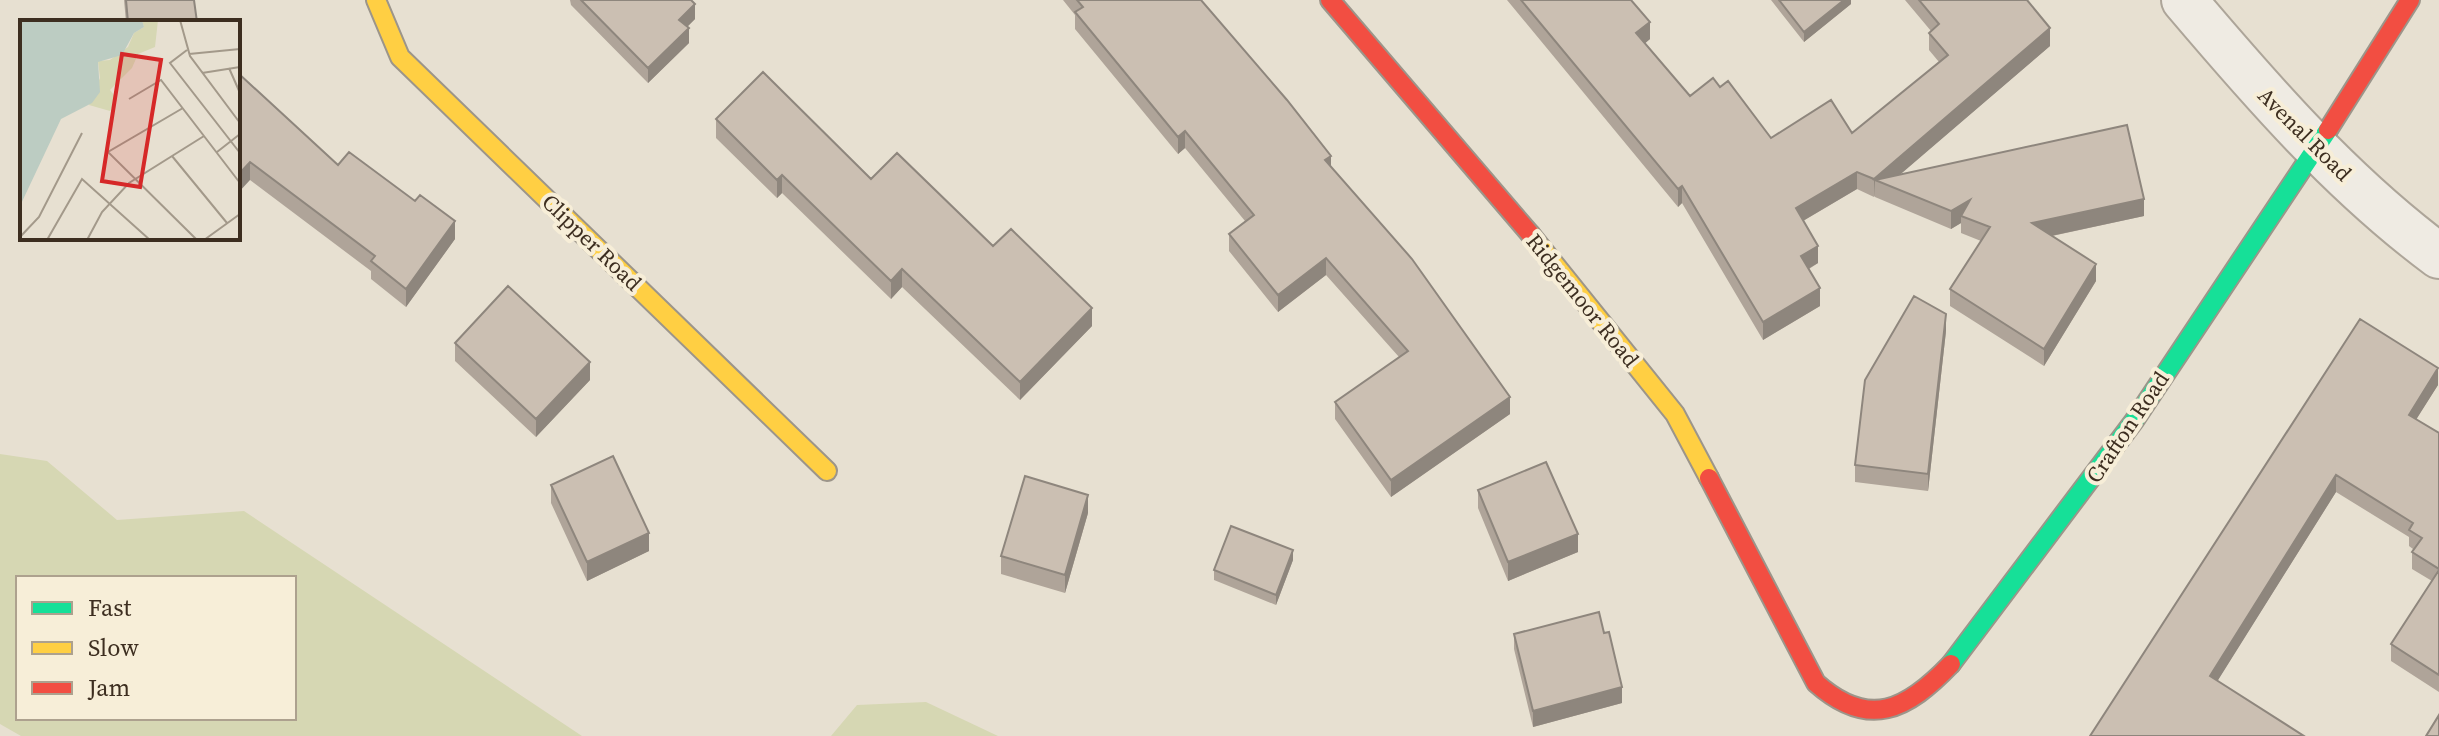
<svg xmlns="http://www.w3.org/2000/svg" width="2439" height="736" viewBox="0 0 2439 736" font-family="'Source Serif 4',serif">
<rect width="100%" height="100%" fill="#e7e0d1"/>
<path fill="#d6d7b3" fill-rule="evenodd" d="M0,454L47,461L117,520L244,511L582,736H21L0,724ZM18,578H294V718H18Z
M926,702L998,736H831L857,705Z"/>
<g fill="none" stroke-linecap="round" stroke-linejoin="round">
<defs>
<path id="street" d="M2184,0C2262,92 2342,184 2439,256"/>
<path id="fast" d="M1951,664L2134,421L2328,130"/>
<path id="slow" d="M376,0L400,57L827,471
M1531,235L1675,414L1709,478"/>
<path id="jam" d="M1330,0L1531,235
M2328,130L2410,0
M1709,478L1816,683C1869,730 1907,710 1951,664"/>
</defs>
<use href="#street" stroke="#ada599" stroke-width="48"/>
<use href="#fast" stroke="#9c958a" stroke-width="22"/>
<use href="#slow" stroke="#9c958a" stroke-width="22"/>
<use href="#jam" stroke="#9c958a" stroke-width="22"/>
<use href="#street" stroke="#efebe3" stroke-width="44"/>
<use href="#fast" stroke="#16e098" stroke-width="18"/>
<use href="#slow" stroke="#ffcf43" stroke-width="18"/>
<use href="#jam" stroke="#f24e42" stroke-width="18"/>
</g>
<path fill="#afa499" d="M124,0H194L197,22H126Z
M570,0H691L695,19L687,27L689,43L648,83L571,5Z
M1063,0H1201L1331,168L1510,414L1391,497L1335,419V402L1399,357L1326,275L1278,312L1229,251V234L1245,221L1185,148L1178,154L1075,29V15Z
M1507,0H1631L1650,39L1645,43L1690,96L1720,87L1771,138L1852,133L1939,62L1929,50V33L1931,31L1905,0H2027L2050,46L1900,174L2144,216L2052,236L2096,281L2044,366L1950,306V289L1981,241L1961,233V223L1951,229L1875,197V196L1874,197L1857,189L1803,221L1818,263L1809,269L1820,306L1763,340L1682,203L1678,207Z
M1771,0H1851V4L1804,42Z
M238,73L338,165L455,239L406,307L371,279V271L250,180Z
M716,119L871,179L993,246L1092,326L1020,400L902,287L891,299L782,193L777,198L716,138Z
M2360,319L2438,385L2416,419L2439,433V692L2391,661V644L2432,581L2412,569V552L2413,549L2409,546V537L2336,492L2217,681L2090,736Z
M1946,331L1928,491L1855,482V465Z
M455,343L590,380L536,437L455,361Z
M551,485L649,551L587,581L551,503Z
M1478,490L1578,552L1508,581L1478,508Z
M1088,513L1065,593L1001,574V556Z
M1293,560L1276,605L1214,580V570Z
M1514,634L1622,703L1533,727L1514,649Z"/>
<path fill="#8e867d" d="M1844,0H1851V4L1804,42V32Z
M695,4V19L679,35V20Z
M1650,22V39L1636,51V33Z
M689,28V43L648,83V68Z
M2050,28V46L1888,185L1875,180L1874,197V179Z
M1185,131V148L1178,154V137Z
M1331,156V173L1325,160Z
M250,162V180L238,193V175Z
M1857,172V189L1796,225V208Z
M782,175V193L777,198V180Z
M1682,186V203L1678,207V189Z
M2144,199V216L2032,240V223Z
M1970,200L1961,216V223L1951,229V211Z
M455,221V239L406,307V289Z
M1818,246V263L1801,273V256Z
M1326,258V275L1278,312V295Z
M2096,264V281L2044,366V349Z
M902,269V287L891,299V281Z
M1820,288V306L1763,340V322Z
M1092,308V326L1020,400V382Z
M1946,314V331L1928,491V474Z
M590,362V380L536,437V419Z
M2438,368V385L2409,431V415Z
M1510,397V414L1391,497V480Z
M2336,475V492L2210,693V676Z
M1088,495V513L1065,593V575Z
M649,533V551L587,581V562Z
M1578,534V552L1508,581V562Z
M1293,550V560L1276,605V595Z
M1622,687V703L1533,727V711Z"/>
<path fill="#cbbfb2" stroke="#8e867d" stroke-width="2" d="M126,0H194L197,22H128Z
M581,0H691L695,4L679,20L689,28L648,68Z
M1077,0H1201L1287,100L1331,156L1325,160L1412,259L1510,397L1391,480L1335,402L1408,351L1326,258L1278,295L1229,234L1254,215L1185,131L1178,137L1075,12L1083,7Z
M1521,0H1631L1650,22L1636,33L1690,96L1713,78L1720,87L1728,81L1771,138L1831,100L1852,133L1948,55L1929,33L1939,24L1919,0H2027L2050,28L1874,179L1857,172L1796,208L1818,246L1801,256L1820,288L1763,322L1682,186L1678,189Z
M1779,0H1844L1804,32Z
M763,72L871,179L897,153L993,246L1011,229L1092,308L1020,382L902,269L891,281L782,175L777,180L716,119Z
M238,73L338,165L349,152L415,201L420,195L455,221L406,289L371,261L375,256L250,162L238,175Z
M2127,125L2144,199L2032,223L2096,264L2044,349L1950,289L1990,227L1961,216L1970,200L1951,211L1875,180Z
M508,286L590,362L536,419L455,343Z
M1914,296L1946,314L1928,474L1855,465L1865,380Z
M2360,319L2438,368L2409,415L2439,433V569L2412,552L2422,538L2409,530L2413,523L2336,475L2210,676L2304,736H2090Z
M613,456L649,533L587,562L551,485Z
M1546,462L1578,534L1508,562L1478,490Z
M1025,476L1088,495L1065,575L1001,556Z
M1231,526L1293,550L1276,595L1214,570Z
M2439,570V675L2391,644Z
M1599,612L1604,633L1609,632L1622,687L1533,711L1514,634Z
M2439,715V736H2426Z"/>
<g text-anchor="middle" stroke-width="8" stroke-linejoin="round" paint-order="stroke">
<g font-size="22" fill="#3d2e20" stroke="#f7eed8">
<text transform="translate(2305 134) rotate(45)" y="8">Avenal Road</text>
<text transform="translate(592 242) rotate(44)" y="8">Clipper Road</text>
<text transform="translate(1583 300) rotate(51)" y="8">Ridgemoor Road</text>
<text transform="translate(2127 427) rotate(-56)" y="8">Crafton Road</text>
</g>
</g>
<g transform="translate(20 20)">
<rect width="220" height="220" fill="#e7e0d1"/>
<path d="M122,0H138L135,27L118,34L112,48L90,70L97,79L90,91L69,85L80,58L78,41L90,40L108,27L114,13L124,7Z" fill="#d6d7b3"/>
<path d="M0,0H122L124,7L114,13L102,35L78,42L80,72L72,83L41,99L0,186Z" fill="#bcccc2"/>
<path fill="none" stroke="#a3998a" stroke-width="2" d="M160,0L170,36L220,103M167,30L150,43L220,133M169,34L220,29M209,48L220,73M182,53L220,47M109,79L141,60L220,163M163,88L88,132L177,220M197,132L220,114M152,136L207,203M0,217L19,197L62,113M27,220L62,159L130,220M67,220L82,192L109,163L184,116M184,220L220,194"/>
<path fill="#d62828" fill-opacity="0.15" stroke="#d62828" stroke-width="4" d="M102,34L141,40L120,167L82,161Z"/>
<rect width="220" height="220" fill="none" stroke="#3d2e20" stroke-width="4"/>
</g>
<rect x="16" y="576" width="280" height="144" fill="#f7eed8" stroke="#ada18e" stroke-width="2"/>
<rect x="32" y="602" width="40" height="12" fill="#16e098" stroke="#ada18e" stroke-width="2"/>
<text x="88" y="616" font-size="24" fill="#3d2e20">Fast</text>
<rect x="32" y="642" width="40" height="12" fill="#ffcf43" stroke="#ada18e" stroke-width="2"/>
<text x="88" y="656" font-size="24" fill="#3d2e20">Slow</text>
<rect x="32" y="682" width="40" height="12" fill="#f24e42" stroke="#ada18e" stroke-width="2"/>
<text x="88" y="696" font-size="24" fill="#3d2e20">Jam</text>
</svg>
